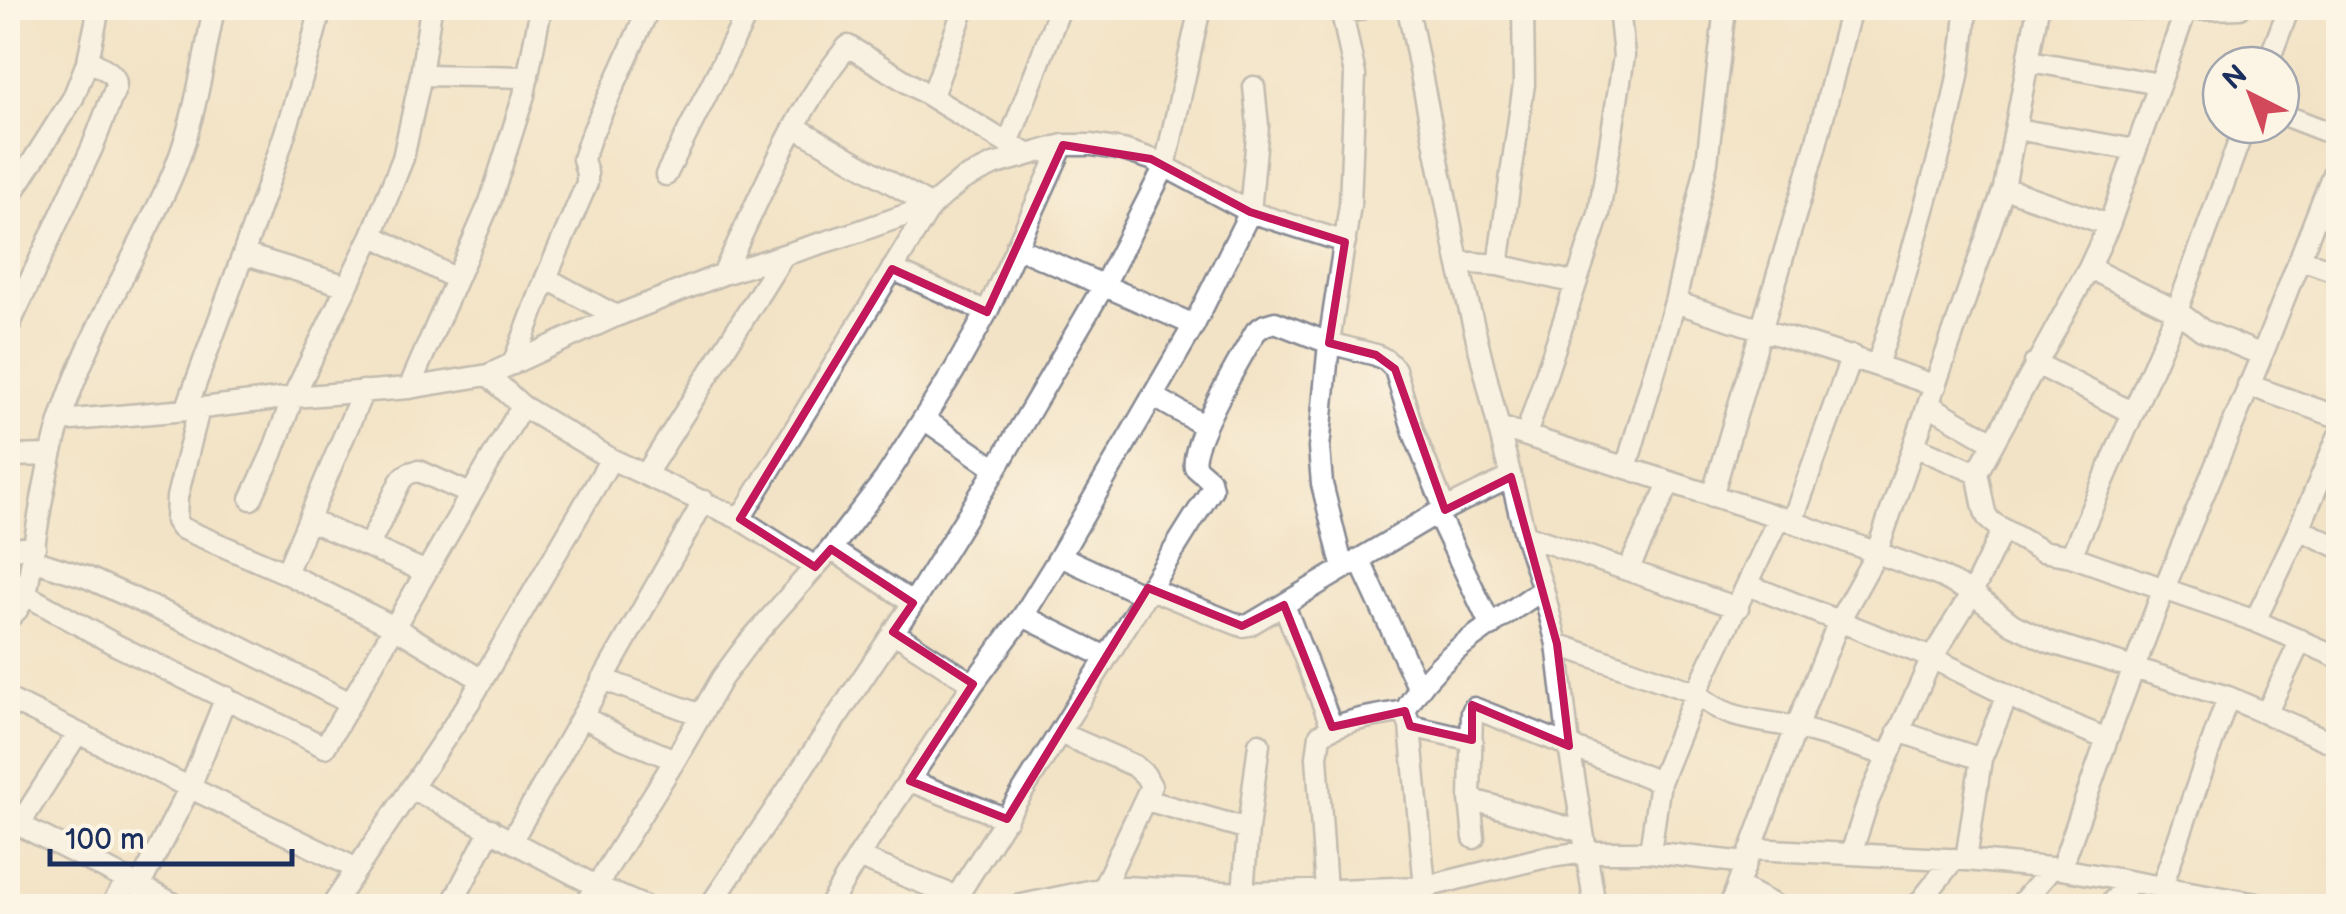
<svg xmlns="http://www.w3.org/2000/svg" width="2346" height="914" viewBox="0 0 2346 914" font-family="'Balsamiq Sans',sans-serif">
<rect width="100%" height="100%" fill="#fcf5e5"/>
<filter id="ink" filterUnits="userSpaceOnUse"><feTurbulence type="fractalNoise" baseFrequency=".01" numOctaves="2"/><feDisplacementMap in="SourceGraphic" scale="20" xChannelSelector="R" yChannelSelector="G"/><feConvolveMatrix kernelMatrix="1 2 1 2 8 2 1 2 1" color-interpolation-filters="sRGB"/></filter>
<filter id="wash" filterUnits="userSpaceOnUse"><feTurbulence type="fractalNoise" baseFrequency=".0048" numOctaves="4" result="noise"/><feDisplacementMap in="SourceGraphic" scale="40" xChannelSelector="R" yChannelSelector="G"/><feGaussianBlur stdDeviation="2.25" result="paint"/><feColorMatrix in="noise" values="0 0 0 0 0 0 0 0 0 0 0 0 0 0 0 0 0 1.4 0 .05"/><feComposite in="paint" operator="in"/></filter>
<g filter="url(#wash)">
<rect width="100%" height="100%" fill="#f3e3c6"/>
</g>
<g filter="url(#ink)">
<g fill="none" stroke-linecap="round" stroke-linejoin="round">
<defs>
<path id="street" d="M1341,8L1355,75L1350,205L1329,343L1319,448L1322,484L1343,569
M1408,8L1458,262L1525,535L1543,589L1557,644L1569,746L1595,906
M2122,8L2186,10L2240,8
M1341,15L1363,8
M2030,61L2159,84
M2267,65L2289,8
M421,75L528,77
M932,96L964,8
M2281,114L2338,136
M795,127L931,206
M2016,129L2136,150
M1008,144L1060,8
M666,175L750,8
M2004,188L2109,225
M8,200L73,98L88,60L99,8
M372,235L456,279
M1016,247L1194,325
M243,254L347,286
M2301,259L2338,272
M1458,262L1498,265L1576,283
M1498,265L1524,84L1523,8
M2089,268L2177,311L2202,330L2262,355
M892,269L987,312
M723,274C761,197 793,112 848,46L1008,144L1028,154
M546,278L616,316
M1675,302C1762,331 1850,355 1936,386
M8,328L92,148L115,89C120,73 100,67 88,60
M2035,363L2133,413
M513,364L546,278L587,183V174L583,159L590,138L649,8
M1877,365C1896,309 1912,252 1928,195C1946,133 1963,73 1966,8
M488,375L522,406L611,459L740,519L815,567
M2248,385L2338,417
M409,388L490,202L524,95L541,8
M1153,396L1205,426
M1929,405L1993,442
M199,409L177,497L176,521L181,528L286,573L394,627L482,680
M186,410C234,277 287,145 321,8
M924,419L996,469
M61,421L186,410L293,397L409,388L488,375L616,316L723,274L857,232L931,206
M1499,427L1779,517L1940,576L1972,593L2012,624L2049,642L2228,697L2338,745
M1526,435L1599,214L1624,56L1619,8
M1914,446L1977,473
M8,456L51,455
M1626,468L1675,302L1707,162L1725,8
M646,474L783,256
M1712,496L1814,152L1851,8
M251,499L272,454L293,397L372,235L403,158L421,75L431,8
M1437,513L1491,626
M740,519L931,206L962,180L993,165L1063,145H1092L1123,150L1151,159L1250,212L1345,242
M309,520L426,572
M1792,522L1852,356
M2003,529C1998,526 1991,523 1988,518C1983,512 1980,483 1977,473L2089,268L2109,225L2186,10
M2299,529L2338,547
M1525,535L1738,608
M369,545L400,482C405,474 410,472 419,471L470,494
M8,549L35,547
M831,549L913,603
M1060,556L1144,595
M2071,556L2177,311L2245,125
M1359,559L1418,687
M32,560L86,577L232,643L350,703
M1628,570L1670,482
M286,573L363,391
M1748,585L1932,658L2048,715L2107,739
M1148,588L1229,621L1242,626L1249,625L1437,513L1511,477
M26,595L116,645L325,747L522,406
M1284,605L1332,727
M1023,616L1106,657
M8,619L17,610L26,595C36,538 43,478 60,422C86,338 132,264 168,185C194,129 202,68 214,8
M2255,621L2299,529L2338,437
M893,632L973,684
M1557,644L1696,693C1730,723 1757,718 1797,728C1828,736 1857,746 1887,755
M602,679L701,715
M8,699L357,869
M2266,714L2301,640
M582,716L622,738L675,760
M1410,726L1472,740
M1898,731L1981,759
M1060,733L1135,766L1145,775L1151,786L1103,888
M910,781L1007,819
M411,788L596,886L643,906
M1470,799L1583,832
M1146,800L1248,829L1243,893
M8,819L178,906
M19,825L77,734
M1248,829L1259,744
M1474,838L1470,799L1472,712L1474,708L1660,782
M512,840L704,501
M1752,849L1966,860L2061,869L2268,906
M1650,852L1660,782L1696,693L1779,517
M1851,854L1868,801L1932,658L1972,593L2003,529L2042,551L2071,556L2255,621L2338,657
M858,857L957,897
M1966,860L1981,759L2007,696
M2061,869L2107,739L2163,591L2262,355L2338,161
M1738,886L1776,906
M2162,886L2228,697
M139,887L190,787L226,697
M1425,887L1410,726L1405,711C1437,653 1491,626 1543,589
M1326,891L1317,757L1320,735C1345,719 1376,716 1405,711
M111,906L127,881
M332,906L470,701L611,459
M451,906L491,829
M584,906L675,760L722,678L748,643L831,549L885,479L954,371L987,312L1063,145
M710,906L913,603L996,469L1104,285L1165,166L1200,8
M829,906L858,857L973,684L1023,616L1060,556L1194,325L1250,212L1258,126L1254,87
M951,906L1212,489L1210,480L1195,467C1189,443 1242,356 1256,331L1265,325L1275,322L1329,343L1376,355L1386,360L1395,369L1414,433L1445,510
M1017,906L1103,888L1124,887L1243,893L1425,887L1542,858L1586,852H1650L1746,863
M1730,906L1796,728L1839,621L1876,554L2004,188L2038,8
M1917,906L1954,859
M2019,906L2051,869
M2108,906L2131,882"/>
</defs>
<use href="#street" stroke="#878992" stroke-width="25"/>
<use href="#street" stroke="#fff" stroke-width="20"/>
</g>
</g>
<path d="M0 0H2346V914H0ZM1063,145L1151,159L1250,212L1345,242L1329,343L1376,355L1395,369L1445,510L1511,477L1557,644L1569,746L1472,705V740L1410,726L1405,711L1332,727L1284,605L1242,626L1148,588L1007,819L910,781L973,684L893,632L913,603L831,549L815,567L740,519L892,269L987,312Z" fill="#f3e3c6" fill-opacity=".55" fill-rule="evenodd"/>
<path fill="none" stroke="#c2185b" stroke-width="8" stroke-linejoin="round" d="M1063,145L1151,159L1250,212L1345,242L1329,343L1376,355L1395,369L1445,510L1511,477L1557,644L1569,746L1472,705V740L1410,726L1405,711L1332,727L1284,605L1242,626L1148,588L1007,819L910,781L973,684L893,632L913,603L831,549L815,567L740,519L892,269L987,312Z"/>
<rect width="2346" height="914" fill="none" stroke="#fcf5e5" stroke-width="40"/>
<g transform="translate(2251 95) rotate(318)"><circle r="48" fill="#fcf5e5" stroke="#a2a6af" stroke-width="2.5"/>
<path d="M0-8L18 38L0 25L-18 38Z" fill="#d1495b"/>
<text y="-15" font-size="28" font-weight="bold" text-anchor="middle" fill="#1b2f5e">N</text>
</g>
<path d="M50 849v15h242v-15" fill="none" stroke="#1b2f5e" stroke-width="5"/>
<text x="65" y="849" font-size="30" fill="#1b2f5e" stroke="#fcf5e5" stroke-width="8" paint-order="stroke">100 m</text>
</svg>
